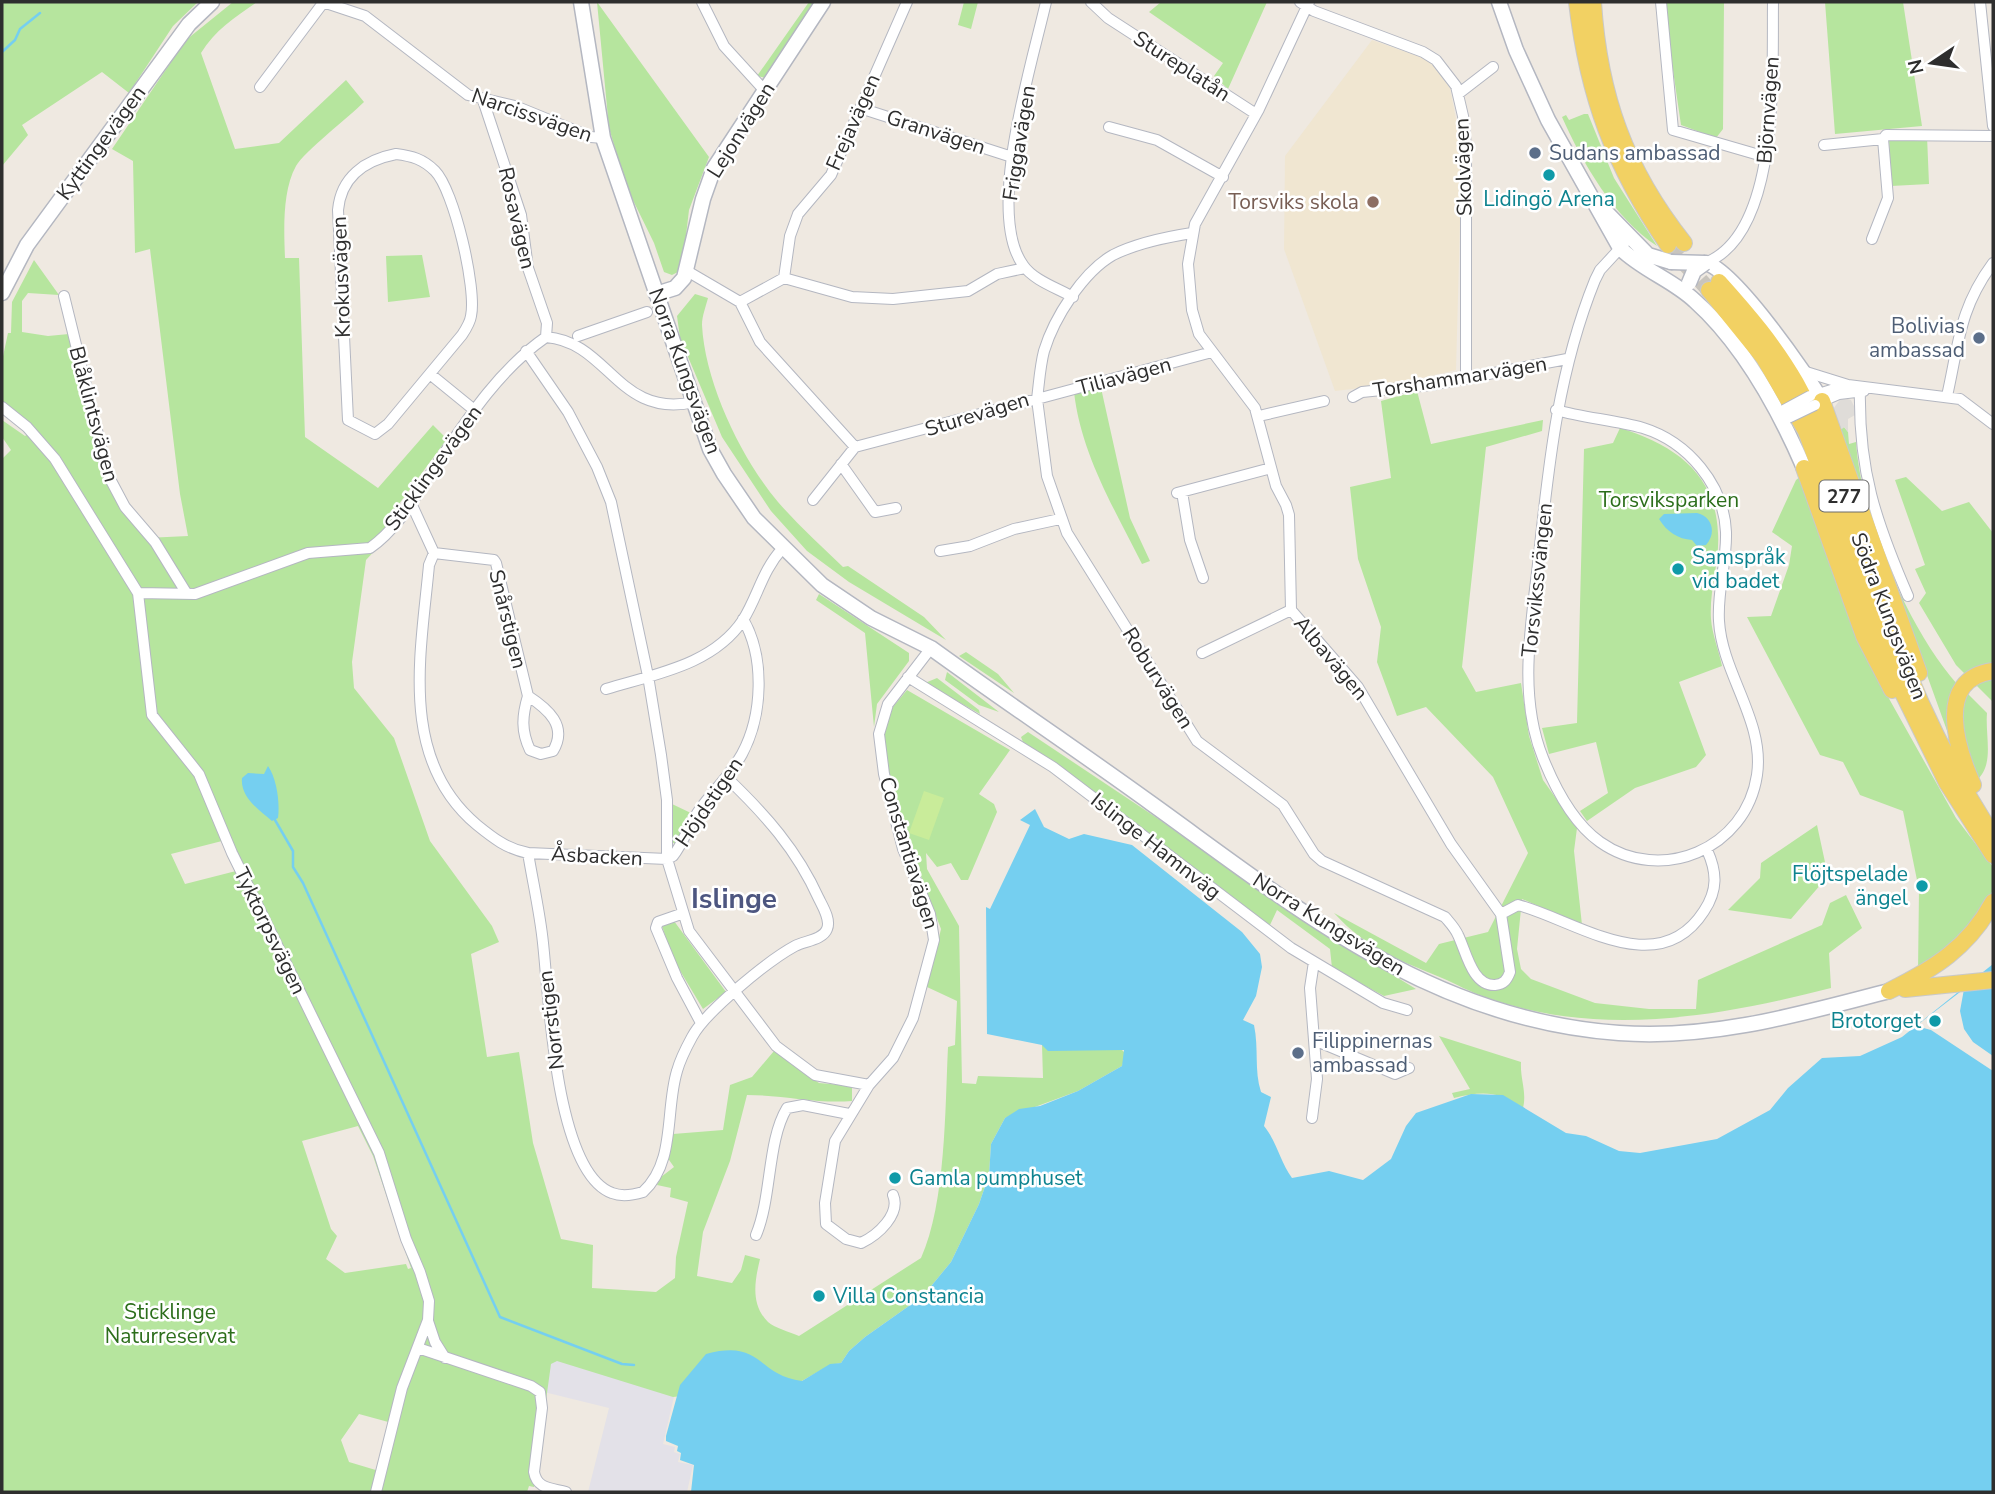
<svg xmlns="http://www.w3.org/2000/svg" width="1995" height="1494" viewBox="0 0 1995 1494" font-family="'Nunito Sans',sans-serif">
<rect width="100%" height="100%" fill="#efe9e1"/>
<path fill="#e3e1e8" d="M552,1359L676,1388L663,1444L675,1447L674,1452L680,1454L678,1462L693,1465L687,1492H588L609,1408L544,1392Z"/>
<path fill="#f0e6d1" d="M1372,40L1429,60L1450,88L1462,150L1456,370L1396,384L1335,391L1284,249L1285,156Z"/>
<path fill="#b6e59e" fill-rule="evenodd" d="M2,2H198L173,26L129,93L102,72L22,125L28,135L2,166Z
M233,2H257C235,17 215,30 201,53L235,149L279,143L346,80L364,102C350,116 304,152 296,166C282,191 284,231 285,258H299L305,437L378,488L433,425L447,439L396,508L408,515L366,560L352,662L354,688L394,738L430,841L492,926L499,942L471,954L487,1057L519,1052L533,1143L561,1239L593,1245L592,1288L656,1292L675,1278L676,1257L688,1202L670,1197L671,1188L657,1185L661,1177L674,1167L667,1157L673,1134L723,1130L730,1085L752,1077L774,1051L819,1083L852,1086V1101C817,1104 782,1095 747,1095L730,1161L703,1232L697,1276L732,1283L741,1270L745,1255L760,1259C755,1280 750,1304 768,1322C775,1328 790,1332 799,1336L921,1258C946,1203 945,1108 948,1047L955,1045L957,1001L927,987L941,929L899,818L884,763L882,736L887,714L907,690L1010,750L979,794L994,804L997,812L968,880H961L951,863L937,867L926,853L927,869L959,926L962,1083L976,1084L978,1076L1043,1078L1042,1045L1121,1049L1126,1054L1122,1066L1078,1091L1005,1118L991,1144L989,1175L979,1204L951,1262L923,1296L865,1337L849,1351L841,1363L830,1365L800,1382L673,1397L557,1361L551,1364L534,1487L529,1486L527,1492H2V459L11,450L2,437V420L25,436L28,434L2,406V361L8,333H11L12,302L34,260L59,295L28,293L22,301V332L48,336L69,334L101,465L117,502L146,538L188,536L180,494L150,249L135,253L133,161L112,149L186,40ZM222,841L236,871L185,884L171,854ZM358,1126L373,1156L411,1268L408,1269L406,1264L345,1273L326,1259L337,1236L331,1229L302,1141ZM359,1414L392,1423L379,1471L349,1462L341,1440Z
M597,2L709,157L689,210L682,270L672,275L664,272L654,243L627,188L609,128Z
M809,2H816L766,78L757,76Z
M964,2H978L971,29L958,25Z
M1161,2H1267L1228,89L1214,76L1223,63L1149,12Z
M1663,2H1724L1723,129L1716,138L1681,125Z
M1825,2H1903L1922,126L1835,134Z
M1584,114H1588L1614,178L1657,246C1614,218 1582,162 1562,117L1566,115L1569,120Z
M1927,136L1929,184L1891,186L1889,138Z
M422,255L430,297L388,302L386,256Z
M695,294L708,298C706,306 702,316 702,325C705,383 741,458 778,502C798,525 821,546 843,567L848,566L924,617L946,640L849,582L807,551L771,511L722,437L680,338L677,316Z
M1101,388L1130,518L1150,561L1142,564C1114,508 1081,454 1074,392Z
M1417,391L1431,444L1543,420L1542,431L1486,447L1462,667L1476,692L1521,683L1529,736L1543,780L1577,828L1574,851L1582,925L1522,899L1517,949L1521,969L1531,979L1595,1003L1649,1009H1696L1698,980L1822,925L1830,903L1846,895L1862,928L1829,953L1831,988C1719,1017 1598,1038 1485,997C1470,992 1456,984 1442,978C1397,959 1368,950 1334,913L1426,963L1439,944L1488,932L1528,853L1493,777L1426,707L1397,716L1377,662L1381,627L1358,559L1350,487L1391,478L1381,401Z
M1844,427L1848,432L1849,444L1856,442C1861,517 1907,627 1957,684L1948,704L1954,750L1839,431Z
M1620,428C1673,445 1715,471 1718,533C1720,561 1709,590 1711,619C1712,634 1719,651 1722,666L1679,682L1706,755L1696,767L1635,788L1587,821L1580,811L1608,793L1596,742L1549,754L1542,728L1577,723L1584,449L1613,443Z
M1800,477C1805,490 1824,553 1830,557L1878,679L1956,818L1993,867V890L1976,921L1918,971L1919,890L1903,811L1860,795L1843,762L1820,755L1747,617L1771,616L1789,565L1792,546L1772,532L1796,480Z
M1906,477L1942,511L1969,502L1993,533V702L1956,665L1919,603L1926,593L1915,569L1925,565L1895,480Z
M819,594L909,653V661L877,704L874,727L865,633L816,600Z
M966,652L998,674L1014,693L959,656Z
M947,672L999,712L979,705L945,680Z
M937,678L979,710L980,714L925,683Z
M1967,693L1987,713C1985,737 1995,765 1976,781L1959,726Z
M1028,732L1157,818L1285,909L1416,989L1384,996L1332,968L1330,949L1277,910L1269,927L1023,742L1021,737Z
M672,804L693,814L676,845L671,841Z
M1817,825L1828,876L1791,919L1728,910L1760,878L1761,863Z
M674,921L726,992L703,1009L673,959L662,926Z
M1439,1036L1521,1062C1520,1079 1527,1092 1523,1108C1498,1091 1483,1091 1454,1098L1452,1093L1470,1089Z"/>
<path fill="#c9ec9a" d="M924,791L944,798L929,840L909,833Z"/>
<path fill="#dfdcd8" d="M1842,397L1851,400L1854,406L1855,415L1848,419V432L1844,427L1839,431L1833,409Z"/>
<path fill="#75cff0" d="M1697,513C1712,516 1717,533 1706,545L1697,546L1692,540C1678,539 1667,532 1659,519L1664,514Z
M268,766C277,779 280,803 278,818L272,821C259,810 240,797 242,778L248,773L264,774Z
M1035,809L1044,827L1069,839L1084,834L1132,845L1242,932L1260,954L1262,967L1256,996L1243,1020L1254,1025C1259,1049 1254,1070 1261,1092L1271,1097L1264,1126C1277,1142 1280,1161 1292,1178L1329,1171L1363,1180L1391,1159L1406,1126L1416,1113L1471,1094L1503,1095L1566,1133L1586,1136L1619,1151L1640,1153L1717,1139L1770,1110L1788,1088L1822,1058L1860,1056L1902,1037L1993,964V1492H691L694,1465L680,1460L681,1453L677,1451L678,1446L666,1441V1436L680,1385L706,1354C763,1339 756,1375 802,1381L830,1364L841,1363L849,1351L865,1337L923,1296L951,1262L979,1204L989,1175L991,1144L1005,1118L1019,1109L1040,1106L1078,1091L1122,1066L1124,1050L1048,1051L1042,1045L987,1034L986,907L990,909L1030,825L1020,820Z"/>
<path fill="#efe9e1" d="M1964,989L1960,1011L1964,1029L1973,1042L1993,1056V1071L1931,1030L1916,1026Z"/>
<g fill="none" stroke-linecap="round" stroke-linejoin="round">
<path stroke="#75cff0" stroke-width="2.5" d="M2,52L15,40L20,29L40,13
M275,820L293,851V867L303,883L500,1317L622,1364L634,1365"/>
<path stroke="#c8c4bd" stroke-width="16" stroke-dasharray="16 8" stroke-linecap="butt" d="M1668,245L1709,290"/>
<defs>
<path id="street" d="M323,2L365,16L468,95L515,106L591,137L603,138
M702,2L724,46L764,90
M1046,2C1032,64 985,212 1023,265C1033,280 1057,288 1073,297
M1091,2L1108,18L1256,114
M1300,2L1314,11L1423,52L1436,60L1456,86L1463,116L1466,146V379
M1661,2L1673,130L1766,157
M1980,2L1993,126
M260,87L323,3
M1458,94L1493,67
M483,100L521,215L528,268L547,323L546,337
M860,108L1012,157
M1109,127L1157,140L1223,177
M1824,145L1883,139
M396,154C412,156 423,159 435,171C454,190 477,289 471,316C470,323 466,329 462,335L388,424L375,434L348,420L338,210C341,177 365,160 396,154Z
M1872,239L1888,198L1883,139L1886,135L1993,136
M1705,263C1781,234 1772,70 1773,2
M687,271L740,302L760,342L855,447L1037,399C1039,384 1040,366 1044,351C1054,318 1083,272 1113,255C1137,243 1166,237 1192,233
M784,278L790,236L798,214L831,175L907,2
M64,296L108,475L125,507L155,542L187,594
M740,302L784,278L852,297L893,299L968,291L997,274L1025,268
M578,336L647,312
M526,351L568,412L597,467L611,502L648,676L661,755L667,800V859L689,931L776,1046L815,1075L869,1085L893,1058L913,1018L934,940L930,914L903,849L884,774L879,734L888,704L931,648
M1212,352L1037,399L1047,476L1067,533L1197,741L1283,805L1314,854L1322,861L1445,917C1450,923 1455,928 1458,935C1466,951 1472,986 1495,985C1504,984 1507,980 1510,972L1501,914L1451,844L1358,687L1291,610L1289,515L1286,505L1276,486L1255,408L1199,334L1192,310L1188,264L1195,224L1259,109L1309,2
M1803,371L1848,385L1960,399L1993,424
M430,374L473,409
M1860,387C1858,470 1876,522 1908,596
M1812,396L1844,386
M1947,396C1959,343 1959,309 1993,263
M1353,397L1362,392L1431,385L1567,359
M1818,403L1839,394L1864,391
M2,407L27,427L55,459L138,593L152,715L199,774L232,853L379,1153L406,1239L420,1272L429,1301L428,1320L402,1388L376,1492
M1556,410C1584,418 1615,420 1643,428C1688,442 1724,485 1726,532C1727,562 1717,591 1719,621C1722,674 1765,721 1757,775C1746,849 1661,885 1600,842C1573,823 1555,788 1543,758C1517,694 1532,621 1539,555C1549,460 1559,369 1595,280L1600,270L1624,244
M1259,416L1324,401
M841,464L875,512L896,508
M1182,492L1190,540L1203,578
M1177,493L1271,468
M813,500L855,447
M411,503L434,553L429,565C421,653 398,759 477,825C493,838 507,849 528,853C533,883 540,913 543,943C549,996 555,1172 612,1193C622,1197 633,1195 643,1192C676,1162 665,1110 677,1071C680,1060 686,1048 692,1037C705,1012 769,960 795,946C804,941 823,940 827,929C831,920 823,907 819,899C797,850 765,814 726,777
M940,551L970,546L1014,529L1060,519
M434,553L494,560L496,563L528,696
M138,593L195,594L308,553L370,548C396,530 414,499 431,473C464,424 497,371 546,337C609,342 618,419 694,402
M1202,653L1291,610
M908,677L1053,767L1291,948L1383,1003L1407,1010
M606,689C655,674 713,665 743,620C758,596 762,571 782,549
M528,696C548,709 568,726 553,751L541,754L530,750C521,731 522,716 528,696Z
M528,853L667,859L673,856C684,842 689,824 700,809C714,790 731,774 742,754C763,715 765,657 743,619
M681,914L658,922L656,928L677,978L701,1023
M1501,914L1518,905C1575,920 1658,983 1704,911C1718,890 1717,872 1707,850
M1314,1040L1395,1074L1409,1068
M869,1085L835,1141L825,1203L826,1224L846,1239L861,1243C878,1235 901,1214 893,1195
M1312,1118L1317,1079L1310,988L1314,962
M756,1235C772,1197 767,1141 787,1108L803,1105L849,1114
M428,1321L435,1342L445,1358
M418,1348L531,1386L540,1392L542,1408L534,1472C537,1489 551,1488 566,1492"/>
<path id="secondary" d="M581,2L603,138L710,449L724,474L754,518L822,585L871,618L931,648C1004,701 1079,751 1152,804C1298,909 1431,1020 1619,1033C1711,1040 1801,1014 1889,991
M1499,2L1516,50L1548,120L1620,248C1642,270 1673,280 1695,301C1744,345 1778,408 1804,468
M1605,211L1648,255L1671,262
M1705,263C1732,267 1807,375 1822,401
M2,293L27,245L189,24L212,2
M656,294L675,288L684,278L703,199L714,168L823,2"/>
<path id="primary" d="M1577,2C1588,97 1614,166 1668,245
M1593,2C1599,95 1625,169 1684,243
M1719,282C1747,313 1775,346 1796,383C1839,460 1860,549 1891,631C1918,702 1952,773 1993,836
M1709,290L1764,358L1806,431L1899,685L1947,783L1993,855
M1822,401L1919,673
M1804,468L1864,636L1892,690
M1973,785C1957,749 1934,679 1993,671
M1905,989L1993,980
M1889,991C1934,969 1969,947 1993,902"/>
</defs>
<use href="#street" stroke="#b4b7c1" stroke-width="12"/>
<use href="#secondary" stroke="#b4b7c1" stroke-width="17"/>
<use href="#primary" stroke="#c9c9c9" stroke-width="18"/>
<use href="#street" stroke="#fff" stroke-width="10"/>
<use href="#secondary" stroke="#fff" stroke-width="14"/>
<use href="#primary" stroke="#f2d163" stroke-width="16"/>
<defs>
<path id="street-bridge" d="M1784,410L1810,396
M1788,418L1815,405"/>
<path id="secondary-bridge" d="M1671,262L1705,263
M1689,283L1694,271L1705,263"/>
</defs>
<use href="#street-bridge" stroke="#b4b7c1" stroke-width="12" stroke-linecap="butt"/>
<use href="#secondary-bridge" stroke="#b4b7c1" stroke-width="17" stroke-linecap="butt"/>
<use href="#street-bridge" stroke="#fff" stroke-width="10"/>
<use href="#secondary-bridge" stroke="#fff" stroke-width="14"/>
</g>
<g fill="#5c6f8a" stroke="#fff" stroke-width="2.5">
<circle cx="1535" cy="153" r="7"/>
<circle cx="1979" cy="338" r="7"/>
<circle cx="1298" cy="1053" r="7"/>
</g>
<g fill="#0f9aa8" stroke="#fff" stroke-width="2.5">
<circle cx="1549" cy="175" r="7"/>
<circle cx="1678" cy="569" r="7"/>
<circle cx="1922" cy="886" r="7"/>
<circle cx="1935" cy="1021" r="7"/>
<circle cx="895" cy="1178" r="7"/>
<circle cx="819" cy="1296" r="7"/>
</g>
<circle fill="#8d6e63" stroke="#fff" stroke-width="2.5" cx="1373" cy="202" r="7"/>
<g text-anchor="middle" stroke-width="5" stroke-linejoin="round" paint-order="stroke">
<rect fill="#fff" stroke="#6d6d6d" stroke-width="2" x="1819.5" y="480.5" width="49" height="31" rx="5"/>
<g font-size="19" font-weight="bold" fill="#2e2e2e">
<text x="1844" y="503">277</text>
</g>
<g font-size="21" fill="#2e2e2e" stroke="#fff">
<text transform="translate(1182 66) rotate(33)" y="7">Stureplatån</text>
<text transform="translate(1768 110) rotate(-86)" y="7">Björnvägen</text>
<text transform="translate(532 115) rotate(19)" y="7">Narcissvägen</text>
<text transform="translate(853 122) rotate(-66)" y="7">Frejavägen</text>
<text transform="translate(741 130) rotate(-58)" y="7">Lejonvägen</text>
<text transform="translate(936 132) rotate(18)" y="7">Granvägen</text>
<text transform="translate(101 143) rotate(-54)" y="7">Kyttingevägen</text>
<text transform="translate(1019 143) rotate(-81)" y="7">Friggavägen</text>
<text transform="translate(1463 167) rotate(-92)" y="7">Skolvägen</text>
<text transform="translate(517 218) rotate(77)" y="7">Rosavägen</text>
<text transform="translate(341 277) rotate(-92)" y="7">Krokusvägen</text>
<text transform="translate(685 371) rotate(70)" y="7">Norra Kungsvägen</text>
<text transform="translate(1124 376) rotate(-15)" y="7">Tiliavägen</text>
<text transform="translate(1460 377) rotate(-9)" y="7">Torshammarvägen</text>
<text transform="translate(94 414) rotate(75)" y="7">Blåklintsvägen</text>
<text transform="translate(977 414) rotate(-17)" y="7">Sturevägen</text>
<text transform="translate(433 468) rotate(-54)" y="7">Sticklingevägen</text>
<text transform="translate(1537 580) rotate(-84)" y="7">Torsvikssvängen</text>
<text transform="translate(1889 616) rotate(69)" y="7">Södra Kungsvägen</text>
<text transform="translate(508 619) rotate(76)" y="7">Snårstigen</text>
<text transform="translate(1331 658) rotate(50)" y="7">Albavägen</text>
<text transform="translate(1158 678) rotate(58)" y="7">Roburvägen</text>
<text transform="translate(709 802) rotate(-56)" y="7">Höjdstigen</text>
<text transform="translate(1156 846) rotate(38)" y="7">Islinge Hamnväg</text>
<text transform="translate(909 853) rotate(73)" y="7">Constantiavägen</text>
<text transform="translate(597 856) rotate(3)" y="7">Åsbacken</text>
<text transform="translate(1329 924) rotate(32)" y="7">Norra Kungsvägen</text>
<text transform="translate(270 931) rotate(64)" y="7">Tyktorpsvägen</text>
<text transform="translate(551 1020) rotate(-97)" y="7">Norrstigen</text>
</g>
<g font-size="21" fill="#4e5e75" stroke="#fff" text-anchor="start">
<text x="1549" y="160">Sudans ambassad</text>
<text x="1965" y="333" text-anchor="end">Bolivias<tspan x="1965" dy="24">ambassad</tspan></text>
<text x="1312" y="1048">Filippinernas<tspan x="1312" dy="24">ambassad</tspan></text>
</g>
<g font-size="21" fill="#0d838f" stroke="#fff" text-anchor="start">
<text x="1549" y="206" text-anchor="middle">Lidingö Arena</text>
<text x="1692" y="564">Samspråk<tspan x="1692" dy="24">vid badet</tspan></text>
<text x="1908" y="881" text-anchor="end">Flöjtspelade<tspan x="1908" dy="24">ängel</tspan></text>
<text x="1921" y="1028" text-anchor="end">Brotorget</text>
<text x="909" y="1185">Gamla pumphuset</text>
<text x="833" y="1303">Villa Constancia</text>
</g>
<g font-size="21" fill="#785e54" stroke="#fff" text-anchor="end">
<text x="1359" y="209">Torsviks skola</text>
</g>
<g font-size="21" fill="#2c6e1b" stroke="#fff">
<text x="1669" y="507">Torsviksparken</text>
<text x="170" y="1319">Sticklinge<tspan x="170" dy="24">Naturreservat</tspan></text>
</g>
<g font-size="28" font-weight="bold" fill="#4d5680" stroke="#fff">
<text x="734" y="908">Islinge</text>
</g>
</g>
<rect width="1995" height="1494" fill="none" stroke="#2e2e2e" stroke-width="7"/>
<g transform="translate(1932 63) rotate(257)" stroke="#ffffff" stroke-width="5" paint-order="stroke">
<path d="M0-5L12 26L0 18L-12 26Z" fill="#2e2e2e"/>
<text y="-10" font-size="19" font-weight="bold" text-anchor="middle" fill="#2e2e2e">N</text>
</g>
</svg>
